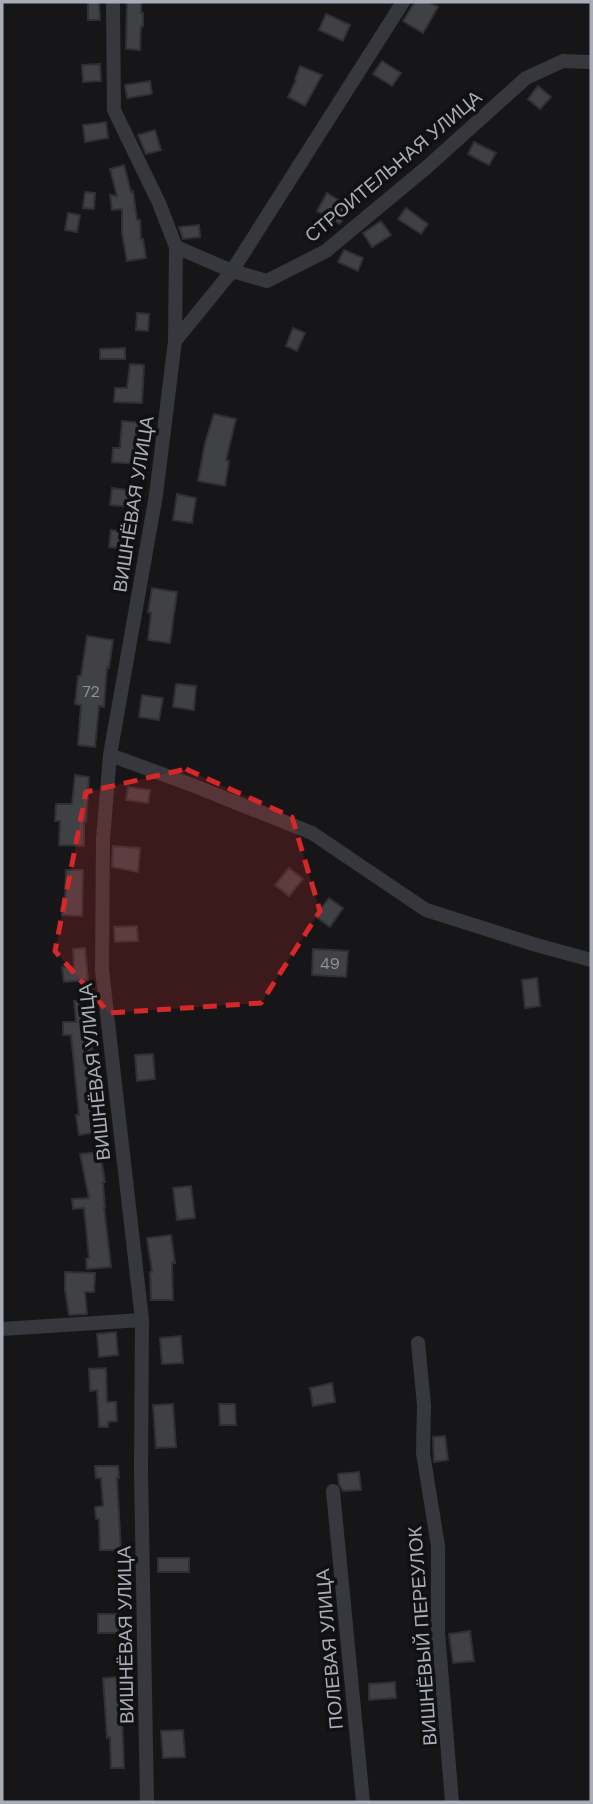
<svg xmlns="http://www.w3.org/2000/svg" width="593" height="1804" viewBox="0 0 593 1804" font-family="'DM Sans',sans-serif">
<rect width="100%" height="100%" fill="#161618"/>
<path fill="#404145" stroke="#303034" stroke-width="2" d="M88,2H99L100,20H88Z
M127,2H141V13H143V26H141L140,50L126,49Z
M415,2H428L438,7L423,33L403,21Z
M326,14L350,25L343,41L319,30Z
M382,61L401,73L392,86L373,74Z
M100,64L101,81L83,82L82,65Z
M300,66L322,75L305,106L288,97L296,80L295,79Z
M150,81L152,94L127,98L125,85Z
M538,86L551,97L540,109L528,99Z
M106,122L108,138L85,142L83,125Z
M155,130L161,150L146,154L138,135Z
M474,142L496,153L489,165L468,154Z
M124,165L131,192L133,191L137,220H140L141,239H143L146,258L127,261L122,234V209L112,210L110,195L117,196L110,169Z
M85,192L95,193L94,209L83,208Z
M327,193L350,207L340,224L317,211Z
M406,208L428,224L421,234L398,219Z
M68,213L80,215L77,232L65,230Z
M381,221L391,235L372,247L363,233Z
M199,225L200,237L183,239L179,227Z
M344,250L363,258L358,271L338,262Z
M137,313L149,314L148,331L136,330Z
M293,328L305,333L297,351L286,346Z
M125,348V359H100V349Z
M130,364L144,365L142,403L114,402L115,388H127Z
M214,414L236,419L226,460L229,461L225,486L198,481L205,443Z
M122,421L140,423L137,464L112,462L113,448H120Z
M112,488L135,491L133,507L110,505Z
M177,494L196,498L192,523L173,520Z
M111,530L129,532L128,549L109,547Z
M152,588L177,592L170,643L148,640L151,613L148,612Z
M87,636L113,640L109,668L107,667L104,707L99,706L95,747L78,745L81,705L75,704L78,676H81Z
M176,684L196,686L194,710L173,707Z
M142,695L163,698L159,720L139,717Z
M75,775L89,777L86,822H84V846L59,845L60,821H55L56,804H72Z
M128,787L150,790L148,803L126,800Z
M113,846L140,848L138,872L112,867Z
M289,868L303,879L289,896L275,885Z
M66,870H83L82,916L62,915L63,898H65Z
M329,898L343,908L330,927L315,916Z
M137,926L138,941L115,942L114,927Z
M85,948L88,980L64,982L62,967H74L73,949Z
M313,949L348,951L346,977L312,975Z
M537,978L540,1006L525,1008L522,980Z
M88,1000L96,1095H94L98,1132L79,1135L76,1115H79L71,1035H63V1022H76L74,1001Z
M153,1054L155,1079L137,1081L135,1055Z
M100,1152L105,1182H103L105,1207H104L111,1267L87,1269L86,1259L89,1258L84,1208L73,1209L72,1199L89,1198L80,1154Z
M191,1186L195,1218L177,1220L173,1188Z
M171,1235L175,1263H172L173,1300H151L150,1272H152L147,1238Z
M65,1272L95,1273L94,1292H85L87,1314L69,1315L65,1290Z
M116,1332L118,1355L99,1357L97,1334Z
M181,1336L183,1363L162,1364L160,1338Z
M106,1368L107,1402H116L117,1421L108,1422V1427H99L97,1390L90,1391L89,1369Z
M332,1383L335,1402L313,1406L310,1388Z
M173,1404L176,1447L156,1448L153,1405Z
M219,1404H235L236,1425H220Z
M445,1436L448,1460L434,1462L433,1437Z
M95,1466H118L119,1478H117L121,1550H100L99,1519H96L95,1507L103,1506L101,1478H96Z
M359,1472L361,1490L343,1491L339,1484L338,1474Z
M158,1558H189V1572H158Z
M98,1614H120V1633H98Z
M470,1631L474,1661L453,1663L449,1634Z
M118,1677L120,1715H122L124,1768H111L110,1737L107,1738L103,1678Z
M395,1682L396,1698L369,1700V1684Z
M183,1730L185,1757L163,1758L161,1731Z"/>
<g fill="none" stroke-linecap="round" stroke-linejoin="round">
<path stroke="#37383d" stroke-width="14" d="M113,2L114,110L159,203L176,247L175,341L156,495L110,755L103,839L102,970L142,1320L141,1471L147,1802
M176,247L232,271L267,281L326,251L427,167L526,78L563,61L591,62
M175,341L232,271L403,2
M110,755L192,785L312,833L426,910L533,944L591,960
M2,1329L142,1320
M418,1343L424,1405L423,1453L438,1546V1632L452,1802
M333,1491L363,1802"/>
</g>
<path fill="#d62828" fill-opacity="0.2" stroke="#d62828" stroke-width="5" stroke-dasharray="14 9" stroke-linejoin="round" d="M186,769L292,817L320,911L261,1003L109,1013L55,951L86,792Z"/>
<g text-anchor="middle" stroke-width="7" stroke-linejoin="round" paint-order="stroke">
<g font-size="16" fill="#8e929b">
<text x="91" y="697">72</text>
<text x="330" y="969">49</text>
</g>
<g font-size="19" fill="#a8adb8" stroke="#111113">
<text transform="translate(393 166) rotate(-40)" y="7">СТРОИТЕЛЬНАЯ УЛИЦА</text>
<text transform="translate(133 504) rotate(-81)" y="7">ВИШНЁВАЯ УЛИЦА</text>
<text transform="translate(94 1072) rotate(-96)" y="7">ВИШНЁВАЯ УЛИЦА</text>
<text transform="translate(125 1635) rotate(-91)" y="7">ВИШНЁВАЯ УЛИЦА</text>
<text transform="translate(422 1636) rotate(-94)" y="7">ВИШНЁВЫЙ ПЕРЕУЛОК</text>
<text transform="translate(329 1649) rotate(-95)" y="7">ПОЛЕВАЯ УЛИЦА</text>
</g>
</g>
<rect width="593" height="1804" fill="none" stroke="#a8adb8" stroke-width="7"/>
</svg>
